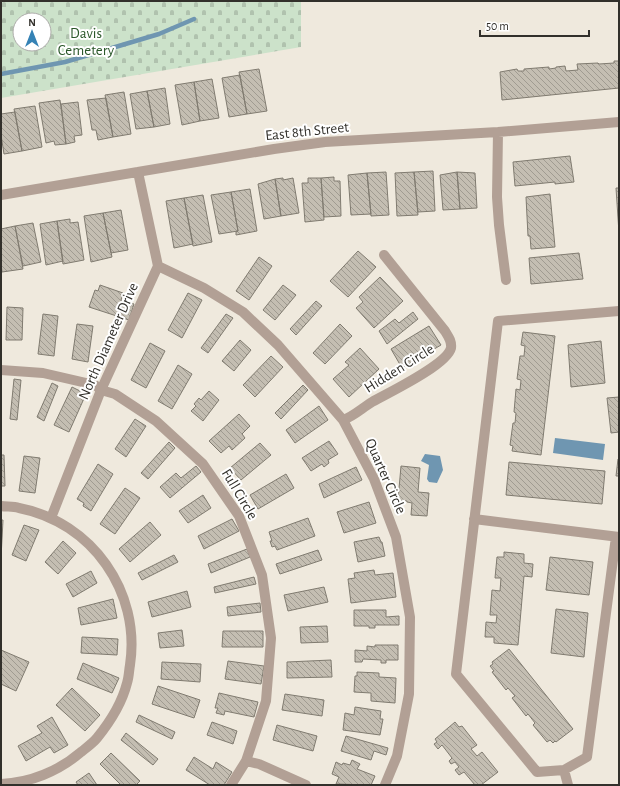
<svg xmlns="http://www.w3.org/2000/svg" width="620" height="786" viewBox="0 0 620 786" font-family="'Alegreya Sans',sans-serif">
<defs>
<pattern id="cemetery-stones" width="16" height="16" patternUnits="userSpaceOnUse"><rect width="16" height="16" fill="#cce2ca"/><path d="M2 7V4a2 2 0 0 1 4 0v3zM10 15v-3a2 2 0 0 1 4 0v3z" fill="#b0c2ae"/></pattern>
<pattern id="building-back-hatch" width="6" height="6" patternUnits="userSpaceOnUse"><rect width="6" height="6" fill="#c4beb2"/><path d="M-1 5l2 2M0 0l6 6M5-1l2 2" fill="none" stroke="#a09b91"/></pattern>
</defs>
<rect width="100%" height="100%" fill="#efe9dd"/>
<path fill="url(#cemetery-stones)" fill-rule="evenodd" d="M1,1H301V47L1,98ZM20,20H44V44H20Z"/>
<path fill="#6f96b1" d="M555,438L605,444L603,460L553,453Z
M425,454L440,456L443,470L437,483L429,482L427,479L429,465L421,461Z"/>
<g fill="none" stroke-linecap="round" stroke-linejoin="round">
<path stroke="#6f96b1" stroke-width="4.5" d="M1,74L65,62L159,34L194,19"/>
</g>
<path fill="url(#building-back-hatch)" stroke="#807b70" d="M614,61H619V88L502,100L500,72L517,69L518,71H524V69L549,67V69L556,68V67L565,66L566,71L578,70L577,64L598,63L599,64L614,63Z
M259,69L267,111L247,114L239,72Z
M240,75L247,114L229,117L222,78Z
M212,79L219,118L200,121L194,82Z
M194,82L200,121L182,125L175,85Z
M165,88L170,124L154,127L147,91Z
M147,91L154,127L136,129L130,94Z
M124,92L131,134L113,137L105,95Z
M106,98L113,137L98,140L96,130H92L87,100Z
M60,100L66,144L55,145L54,141L46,143L39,103Z
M78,102L82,135L74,136L75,142L66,144L61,104Z
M35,106L42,147L22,151L14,109Z
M15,112L22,151L4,154L1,135V114Z
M570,156L574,182L555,184V182L515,186L513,162Z
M433,171L435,211L418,212L414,172Z
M386,172L389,215L371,216L367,173Z
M414,172L418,215L397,216L395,173Z
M457,172L475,173L477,208L460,209Z
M457,172L460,209L443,210L440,175Z
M367,173L371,214L351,215L348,175Z
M334,177V181H340L341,216L324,217L321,178Z
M283,178V180L293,178L299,213L281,216L275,179Z
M308,178H321L324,220L305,222L302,183H308Z
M275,179L281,216L264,219L258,184Z
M616,188H619V233Z
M250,189L257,231L236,235V232L238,231L231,192Z
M231,192L238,231L219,234L211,195Z
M550,194L555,247L531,249L530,236H528L526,197Z
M203,195L212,242L193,246L184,198Z
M184,198L193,244L174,248L166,201Z
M121,210L128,250L111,253L103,213Z
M103,213L112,257L91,262L84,216Z
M70,219V223L78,222L84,260L63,264L57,221Z
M57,221L63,261L46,265L40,224Z
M33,223L41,262L23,266L15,226Z
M15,226L23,269L2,272L1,264V229Z
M358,251L376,267L348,297L330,281Z
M579,253L583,279L531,284L529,258Z
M259,257L272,266L249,300L236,291Z
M380,277L403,301L374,328L356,308L363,302L359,297Z
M100,285L123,293L121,300L134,304L129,320L89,307L95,290L98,291Z
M283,285L296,295L275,320L263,310Z
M188,293L202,300L182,338L168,330Z
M316,301L322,306L296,335L290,329Z
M7,307L23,308L22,340H6Z
M413,312L418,319L387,344L379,331L395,319L399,323Z
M43,314L58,316L54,356L38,354Z
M226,314L233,318L208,353L201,348Z
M77,324L93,326L88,362L72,359Z
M340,324L352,336L325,364L313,353Z
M429,326L441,345L402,368L391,349Z
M523,332L555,336L541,455L512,451L513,446L510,445L513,423H515L516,413L514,412L516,389L520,390L521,380L517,379L520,356H524L525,346L521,345Z
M240,340L251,350L234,371L222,361Z
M601,341L605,383L571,387L568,345Z
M150,343L165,351L146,388L131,380Z
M360,348L379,369L349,397L333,379L349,365L345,362Z
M271,356L283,367L255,397L243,385Z
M178,365L192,374L172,409L158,401Z
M14,379L21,380L17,420L10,419Z
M52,383L58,386L44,421L37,417Z
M303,385L308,390L281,419L275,413Z
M72,387L86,394L69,432L54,425Z
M209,391L219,400L203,421L191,411L196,406L194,404L199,398L201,400Z
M619,397V432L611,433L607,398Z
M319,406L328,420L295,443L286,430Z
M239,414L250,426L242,434L245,438L232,450L229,446L221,453L209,441Z
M135,419L146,426L126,457L115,449Z
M329,441L338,454L328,460L329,463L324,467L322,464L311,471L302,458Z
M169,442L175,448L148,479L141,473Z
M260,443L271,455L241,480L230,468Z
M1,455H4L5,486H1Z
M24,456L40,458L35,493L19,491Z
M618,459H619V476H616Z
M509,462L605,471L602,504L506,495Z
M98,464L113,474L91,511L83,506L84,503L77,499Z
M196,466L201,472L170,498L160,487L176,473L181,478Z
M401,466L420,468L418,492L429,493L427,516L411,515L412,503L407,502V501L398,500Z
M356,467L362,480L324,498L319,484Z
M286,474L294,488L258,509L250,495Z
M125,488L140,498L115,534L100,524Z
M203,495L211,508L188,523L179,511Z
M369,502L376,523L344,533L337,512Z
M308,518L315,536L277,550L275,546L272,547L270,541H272L269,532Z
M232,519L239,531L204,549L198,536Z
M1,520H3L1,558Z
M150,522L161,535L130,562L119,549Z
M24,525L39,530L26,561L12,555Z
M379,537L381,542H382L385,556L358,562L354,542Z
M63,541L76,553L58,574L45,562Z
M247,549L250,557L211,573L208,564Z
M318,550L322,560L280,574L276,564Z
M504,552L524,554V563L533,564L532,577L524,576L518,645L494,643V637H485L486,622L496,623L497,615H490L492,590L500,591L501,578H495L497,557H504Z
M174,555L178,562L142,580L138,573Z
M550,557L593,562L589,595L546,590Z
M374,570L375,575L393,573L396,597L351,603L348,579L355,578L354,573Z
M91,571L97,583L73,597L66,584Z
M254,577L256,584L215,593L214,587Z
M324,587L328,602L288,611L284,595Z
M187,591L191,607L152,617L148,602Z
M113,599L117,618L81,625L78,608Z
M260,603L261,612L228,616L227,607Z
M556,609L588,613L584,657L551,653Z
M354,610H386V617L399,616V625H375V628H369V626H354Z
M327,626L328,642L301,643L300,627Z
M182,630L184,646L160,648L158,633Z
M223,631H263V647H222Z
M82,637L118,639L117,655L81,653Z
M375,645H398V660H386V663H381V660L363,659L362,662H355V650L367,651V646L375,647Z
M509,649L573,729L556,742L555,741L553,743L550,740L547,742L533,725L535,723L528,714L526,716L512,698L515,696L508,688L506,690L492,672L494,671L490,666L493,664L492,662Z
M1,650L29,662L16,691L1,684Z
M331,660L332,677L287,678V662Z
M228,661L264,666L261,684L225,679Z
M162,662L201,664L200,682L161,679Z
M83,663L119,678L112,693L77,679Z
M357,672L379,673V677L396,678L395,703L371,701V693L354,692L355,676H357Z
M158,686L200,700L194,718L152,704Z
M72,688L100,715L85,731L56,705Z
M219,693L258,702L254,717L225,711L224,715L216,713L218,708H215Z
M285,694L324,700L322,716L282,710Z
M355,707L381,711L380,719H383L380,735L343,730L345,713L354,715Z
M139,715L175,732L172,739L136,722Z
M52,717L68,745L54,753L50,747L26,761L18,746L42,733L37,726Z
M212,722L237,731L233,744L207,735Z
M455,722L459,727L462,726L477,745L471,749L477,756L482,752L498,772L481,785H475L464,772L459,775L455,770L459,767L455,762L451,764L449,761L452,758L442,745L438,749L434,744L437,742L435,739Z
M277,725L317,736L313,751L273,740Z
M126,733L158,759L153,765L121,740Z
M346,736L388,748L386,755L374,751L371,760L341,751Z
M111,753L140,781L136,785H121L100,764Z
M194,757L213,769L216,762L232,772L224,785H210L186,770Z
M352,760L360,764L357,769L375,776L371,785L336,784L339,777L332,774L336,762L342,765L343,763L350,765Z
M89,773L97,785H78L76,782Z"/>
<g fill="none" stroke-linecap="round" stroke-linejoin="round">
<path stroke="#b2a095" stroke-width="10" d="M498,132L497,197L499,225L506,280
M1,195L274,149L325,142L498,132L619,122
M158,266L204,288L243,312L278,345L343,420L374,479L396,537L410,617L409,694L397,756L385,785
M1,370L43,373L95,385L101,390L115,394L156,421L203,464L239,516L262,575L271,638L266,701L246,761L231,785
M343,420C354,416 362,408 372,402C388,393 447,365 451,348C452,341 448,336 445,331L384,255
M1,506C7,507 13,506 19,508C92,522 141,592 130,665C129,670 129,677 127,683C122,703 110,722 97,738C93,743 86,748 81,752C59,771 30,783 1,784
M51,518L101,390L158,266L138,172
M474,519L619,537
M616,537L587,757L564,770L537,772L456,674L498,321L619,311
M246,761L259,764L306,785
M564,770L568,785"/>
</g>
<g text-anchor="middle" stroke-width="4" stroke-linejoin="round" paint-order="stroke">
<g font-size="15" fill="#2a5729" stroke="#fff">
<text x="86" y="38">Davis<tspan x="86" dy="17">Cemetery</tspan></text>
</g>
<g font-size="15" fill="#32302b" stroke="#fff">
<text transform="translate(307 131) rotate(-6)" y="5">East 8th Street</text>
<text transform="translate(108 341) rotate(-66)" y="5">North Diameter Drive</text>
<text transform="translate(399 368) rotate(-32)" y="5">Hidden Circle</text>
<text transform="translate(386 476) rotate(66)" y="5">Quarter Circle</text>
<text transform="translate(240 494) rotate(59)" y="5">Full Circle</text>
</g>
</g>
<rect width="620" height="786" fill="none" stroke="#32302b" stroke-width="4"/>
<g transform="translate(32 32)"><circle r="19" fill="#ffffff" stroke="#adacaa"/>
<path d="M0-3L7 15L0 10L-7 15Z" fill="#3582b5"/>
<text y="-6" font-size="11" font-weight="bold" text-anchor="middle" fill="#32302b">N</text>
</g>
<path d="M480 30v6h109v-6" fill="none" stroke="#32302b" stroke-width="2"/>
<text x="486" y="30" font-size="12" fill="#32302b" stroke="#ffffff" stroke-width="3" paint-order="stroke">50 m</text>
</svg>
